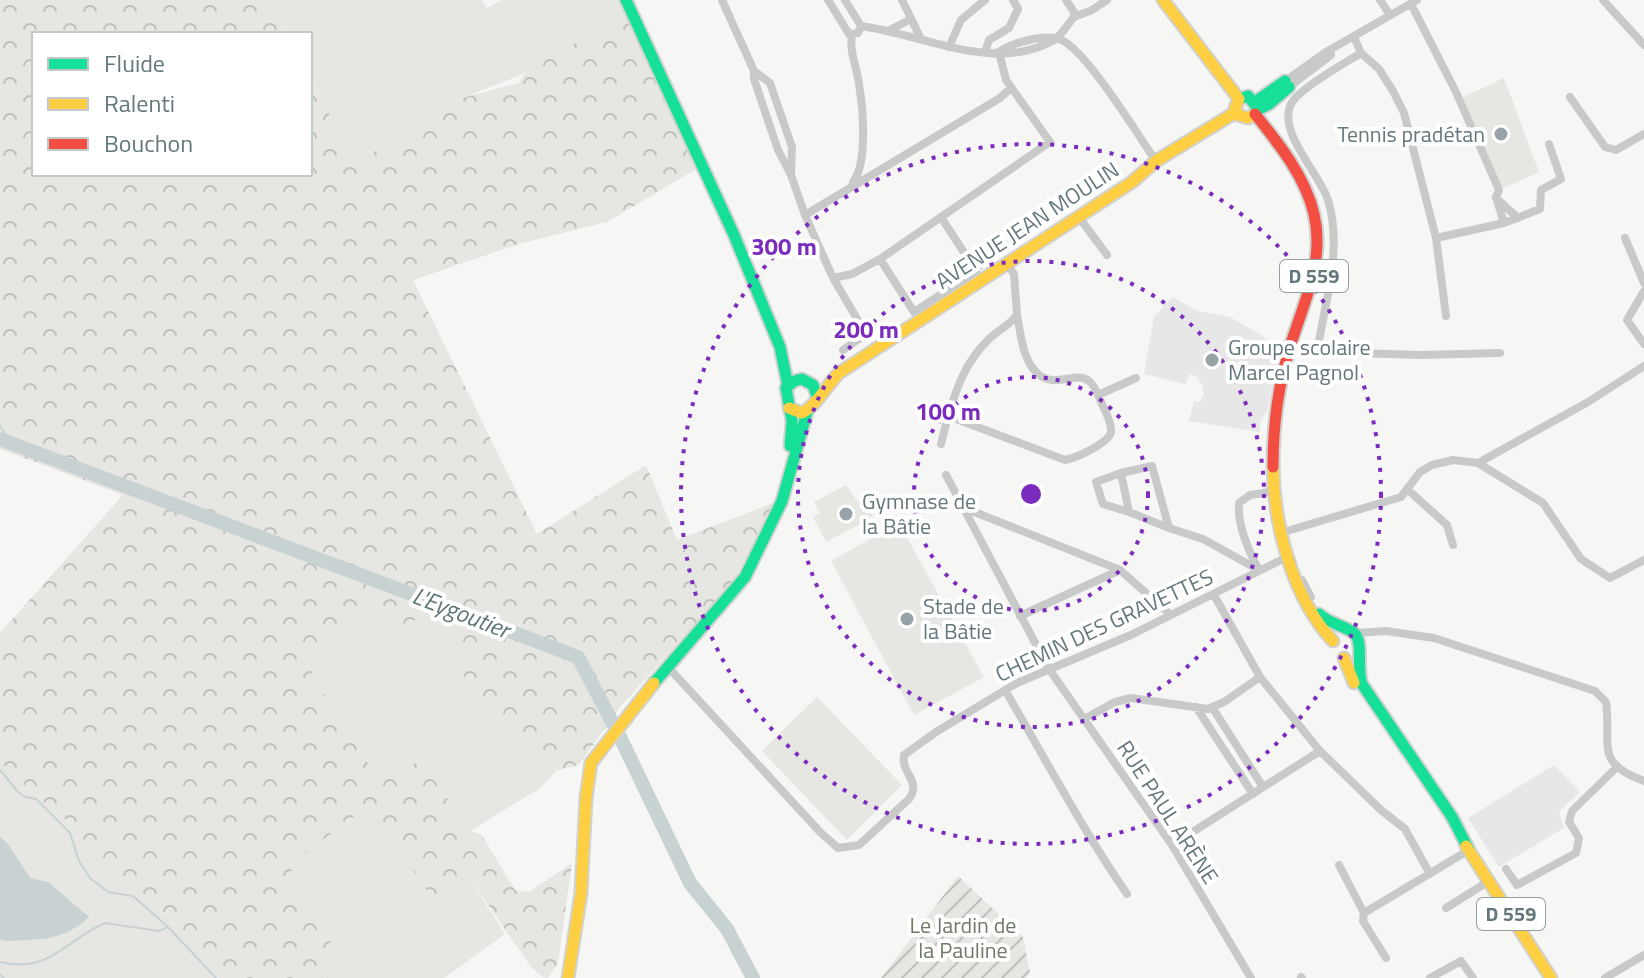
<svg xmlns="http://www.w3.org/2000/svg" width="1644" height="978" viewBox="0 0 1644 978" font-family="'Titillium Web',sans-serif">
<defs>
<pattern id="forest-crowns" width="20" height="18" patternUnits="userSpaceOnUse" patternTransform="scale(2)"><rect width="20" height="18" fill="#e6e7e2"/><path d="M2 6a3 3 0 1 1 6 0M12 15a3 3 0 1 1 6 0" fill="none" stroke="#bec0bc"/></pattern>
<pattern id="garden-furrows" width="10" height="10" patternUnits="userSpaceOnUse" patternTransform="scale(2)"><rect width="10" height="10" fill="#e6e7e2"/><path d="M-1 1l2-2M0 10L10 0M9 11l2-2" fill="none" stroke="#bec0bc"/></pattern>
</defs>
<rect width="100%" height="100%" fill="#f6f6f5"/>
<path fill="#e6e7e6" d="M1172,297L1198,311L1230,317L1281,347L1267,411L1261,420L1259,432L1189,421L1194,401L1200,402L1204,393L1202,384L1197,377L1190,374L1185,384L1144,374L1154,317Z
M1554,765L1580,792L1559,812L1564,828L1499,867L1468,818Z"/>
<path fill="#e6e7e2" d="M271,0H482L487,8L502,0H620L627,15L518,76L462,98L355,163L310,77V34H288Z
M1504,78L1539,172L1499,190L1463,97Z
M846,485L858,502L865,499L873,515L868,520L826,542L813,517L820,513L814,502Z
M899,523L984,677L914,715L831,561Z
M370,595L405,625L419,618L451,632L467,686L556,771L540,788L470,831L421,761L378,778L335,715L305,659L338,634Z
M817,697L902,785L847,840L762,751Z
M0,761L32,793L78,829L93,858L139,893L176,926L227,978H0Z
M370,804L436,902L466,873L505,934L444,978H327L344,967L289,866Z"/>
<path fill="url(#forest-crowns)" d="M0,0H271L288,34H34V174H310V77L355,163L462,98L519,83L527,69L627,15L698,168L607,222L519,244L413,280L537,534L646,465L677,540L778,501L731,585L620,707L581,762L575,766L556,771L467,686L451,632L419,618L405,625L370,595L338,634L305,659L335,715L378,778L421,761L470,831L481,834L515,890L529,892L572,863L558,963L548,978L542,977L531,967L466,873L435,903L370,804L289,866L344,967L327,978H227L176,926L139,893L106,872L93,858L78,829L32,793L0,761V633L123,495L0,449Z"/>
<path fill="url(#garden-furrows)" d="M958,876L1023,937L1030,973L1025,978H881Z"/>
<path fill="#c8d2d3" d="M0,837L8,844L30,878L48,882L89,917C62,942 40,939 5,941L0,939Z"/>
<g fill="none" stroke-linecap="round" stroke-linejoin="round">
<path stroke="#c8d2d3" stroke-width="2" d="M0,426L10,443
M0,770L18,792L25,797L36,799L70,833L79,861L90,878L108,892L133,896L169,928L216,978
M0,962C50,974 67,939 105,923L159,931L166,928
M0,975L4,978"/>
<path stroke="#c8d2d3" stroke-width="14" d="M0,439L578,657L620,737L690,883L727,929L753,978"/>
<defs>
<path id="fast" d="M626,0L734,235L780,347L788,386
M1239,99L1248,96L1257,107L1255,114
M1255,102L1285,81
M1257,110L1269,104L1289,87
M790,446L792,421L786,388L794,381L802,379L813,385L817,396
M1319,614C1330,624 1343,625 1354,633C1364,641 1356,667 1362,684L1452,817L1469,850
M654,683L745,577L782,501L807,412"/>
<path id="slow" d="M1163,0L1239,99L1235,108L1238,115L1248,118L1255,114
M789,408L802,413C814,408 828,384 839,373L1132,182L1156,161L1236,112
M1273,467C1274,525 1292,597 1333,641
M1344,658L1354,683
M1466,846L1551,978
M568,978L581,893L586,798L591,763L654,683"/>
<path id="jam" d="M1255,114C1279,144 1305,176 1314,214C1326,265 1300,309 1287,357C1277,393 1273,429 1273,467"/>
</defs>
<use href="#fast" stroke="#d0d2d2" stroke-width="15"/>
<use href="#slow" stroke="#d0d2d2" stroke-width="15"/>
<use href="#jam" stroke="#d0d2d2" stroke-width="15"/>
<path stroke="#c8caca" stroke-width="8" d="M722,0L754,71V79L778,150L791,175L805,215L833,278L866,334L843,350
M828,0L849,34L858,33L861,26
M845,0L861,26
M902,0L921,39
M1066,0L1074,12V17
M1380,0L1390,15
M1603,0L1644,45
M1411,4L1456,92L1499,190L1496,197L1504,223
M1074,17L1092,10L1107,0
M861,26C922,34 995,74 1054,40C1062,35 1068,24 1074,17
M888,31L911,19
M852,35C849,51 857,68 859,84C863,108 868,163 853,182
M1354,37L1361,53L1379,69L1393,91L1404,113L1436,238L1446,316
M949,47L961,20L985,0
M985,52L989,40L1009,28L1018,9L1013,0
M999,52C1012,43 1043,34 1059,39C1085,47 1138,136 1156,161
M754,71L770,83L792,147L791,174
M1285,81L1326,52L1417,0
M1289,87L1331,55
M1570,97L1605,147L1616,150L1644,134
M1496,198L1518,218
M805,215L1000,98L1011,88
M1078,216L1107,255
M1436,238L1504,223L1540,209L1541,190L1561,179L1549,144
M1625,238L1644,283
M880,259L914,312L976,271L941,217
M1006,263L1014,274L1017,315
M833,278L852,274L880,259L1050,142L1006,80L999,52
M1644,291L1627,320L1644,344
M1017,315C1021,334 1022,359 1037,373C1054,390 1076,370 1089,381C1095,385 1098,395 1101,402C1105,410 1112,423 1111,432C1109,443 1076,458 1065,460L948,416C957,387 966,361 989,339C999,329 1007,328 1017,315Z
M1319,341C1327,295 1342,246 1328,200C1320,174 1277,132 1291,104C1298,89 1345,63 1361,53
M1289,351L1421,355L1500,353
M1098,395L1136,378
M941,444L948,416
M1478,463L1543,503L1581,559L1610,578L1644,560
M1121,473L1096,482L1103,504L1129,512
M946,475L1049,669L1172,845L1251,978
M1407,489L1447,525L1453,545
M962,507L1120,570L1171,615
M1169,528L1129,512L1121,473L1152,466L1169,528L1203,539L1259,570C1248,550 1237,526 1239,503L1250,495L1276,491
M1287,531L1401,497L1420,472L1432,465L1453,460L1478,463L1588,402L1644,366
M1302,580L1311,597
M1214,595L1260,677L1320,751L1381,810L1405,829L1430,874
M1020,616L1120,570
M1357,633L1386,631L1434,638L1595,691L1606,702C1612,745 1593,762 1644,781
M667,666L821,833L838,848L859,845L909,799C922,780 901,775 904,755L936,732L1017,683L1131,635L1281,560L1288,558L1292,561
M1005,690C1045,758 1082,829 1127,894
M1196,707L1253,794
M1212,707L1263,787
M1084,719L1115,702L1131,698L1208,709L1224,702L1260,677
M1172,845L1320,751
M1339,865L1364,913L1469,850
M1506,869L1517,885L1576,853L1579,838L1569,822L1572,811L1616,768
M1446,908L1489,881
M1364,913L1363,921L1386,958
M1301,977L1302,978
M1430,978L1461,961L1473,978
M1605,978L1644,955"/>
<use href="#fast" stroke="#16e098" stroke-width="11"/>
<use href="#slow" stroke="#ffcf43" stroke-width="11"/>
<use href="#jam" stroke="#f24e42" stroke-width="11"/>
</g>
<g fill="none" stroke="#7b2cbf" stroke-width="4" stroke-dasharray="4 8">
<circle cx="1031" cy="494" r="117"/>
<circle cx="1031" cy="494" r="233"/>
<circle cx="1031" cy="494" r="350"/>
</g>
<g fill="#97a3a6" stroke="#fff" stroke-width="3">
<circle cx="1501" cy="134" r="8"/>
<circle cx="1212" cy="360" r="8"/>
<circle cx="846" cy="514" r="8"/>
<circle cx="907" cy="619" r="8"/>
</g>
<g text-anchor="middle" stroke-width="8" stroke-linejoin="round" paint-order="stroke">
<g fill="#fff" stroke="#92a0a3" stroke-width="2">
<rect x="1280" y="260" width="68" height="32" rx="6"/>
<rect x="1477" y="898" width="68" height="32" rx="6"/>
</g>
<g font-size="20" font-weight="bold" fill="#64777c">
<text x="1314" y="283">D 559</text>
<text x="1511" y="921">D 559</text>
</g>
<g font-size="22" fill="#64777c" stroke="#fff" text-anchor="start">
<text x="1485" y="142" text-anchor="end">Tennis pradétan</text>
<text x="1228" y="355">Groupe scolaire<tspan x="1228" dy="25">Marcel Pagnol</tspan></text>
<text x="862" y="509">Gymnase de<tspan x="862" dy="25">la Bâtie</tspan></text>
<text x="923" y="614">Stade de<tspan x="923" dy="25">la Bâtie</tspan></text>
</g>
<g font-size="22" fill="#64777c" stroke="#fff">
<text transform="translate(1027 225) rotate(-33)" y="8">AVENUE JEAN MOULIN</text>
<text transform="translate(1104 625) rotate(-25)" y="8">CHEMIN DES GRAVETTES</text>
<text transform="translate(1168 812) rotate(57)" y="8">RUE PAUL ARÈNE</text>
</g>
<g font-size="22" fill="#6e7a67" stroke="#fff">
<text x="963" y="933">Le Jardin de<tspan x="963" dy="25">la Pauline</tspan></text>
</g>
<g font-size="24" font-style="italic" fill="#5f7678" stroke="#fff">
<text transform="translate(461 613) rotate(21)" y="8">L'Eygoutier</text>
</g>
</g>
<circle cx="1031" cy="494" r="12" fill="#7b2cbf" stroke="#fff" stroke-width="4"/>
<g font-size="24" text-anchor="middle" font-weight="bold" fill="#7b2cbf" stroke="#fff" stroke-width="8" stroke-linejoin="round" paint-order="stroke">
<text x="784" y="255">300 m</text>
<text x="866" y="338">200 m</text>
<text x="948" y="420">100 m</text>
</g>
<rect x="32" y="32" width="280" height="144" fill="#ffffff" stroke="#c1c9cb" stroke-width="2"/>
<rect x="48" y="58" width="40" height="12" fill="#16e098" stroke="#c1c9cb" stroke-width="2"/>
<text x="104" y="72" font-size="24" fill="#64777c">Fluide</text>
<rect x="48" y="98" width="40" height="12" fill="#ffcf43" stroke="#c1c9cb" stroke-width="2"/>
<text x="104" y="112" font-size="24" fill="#64777c">Ralenti</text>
<rect x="48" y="138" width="40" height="12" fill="#f24e42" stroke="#c1c9cb" stroke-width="2"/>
<text x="104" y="152" font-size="24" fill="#64777c">Bouchon</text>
</svg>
